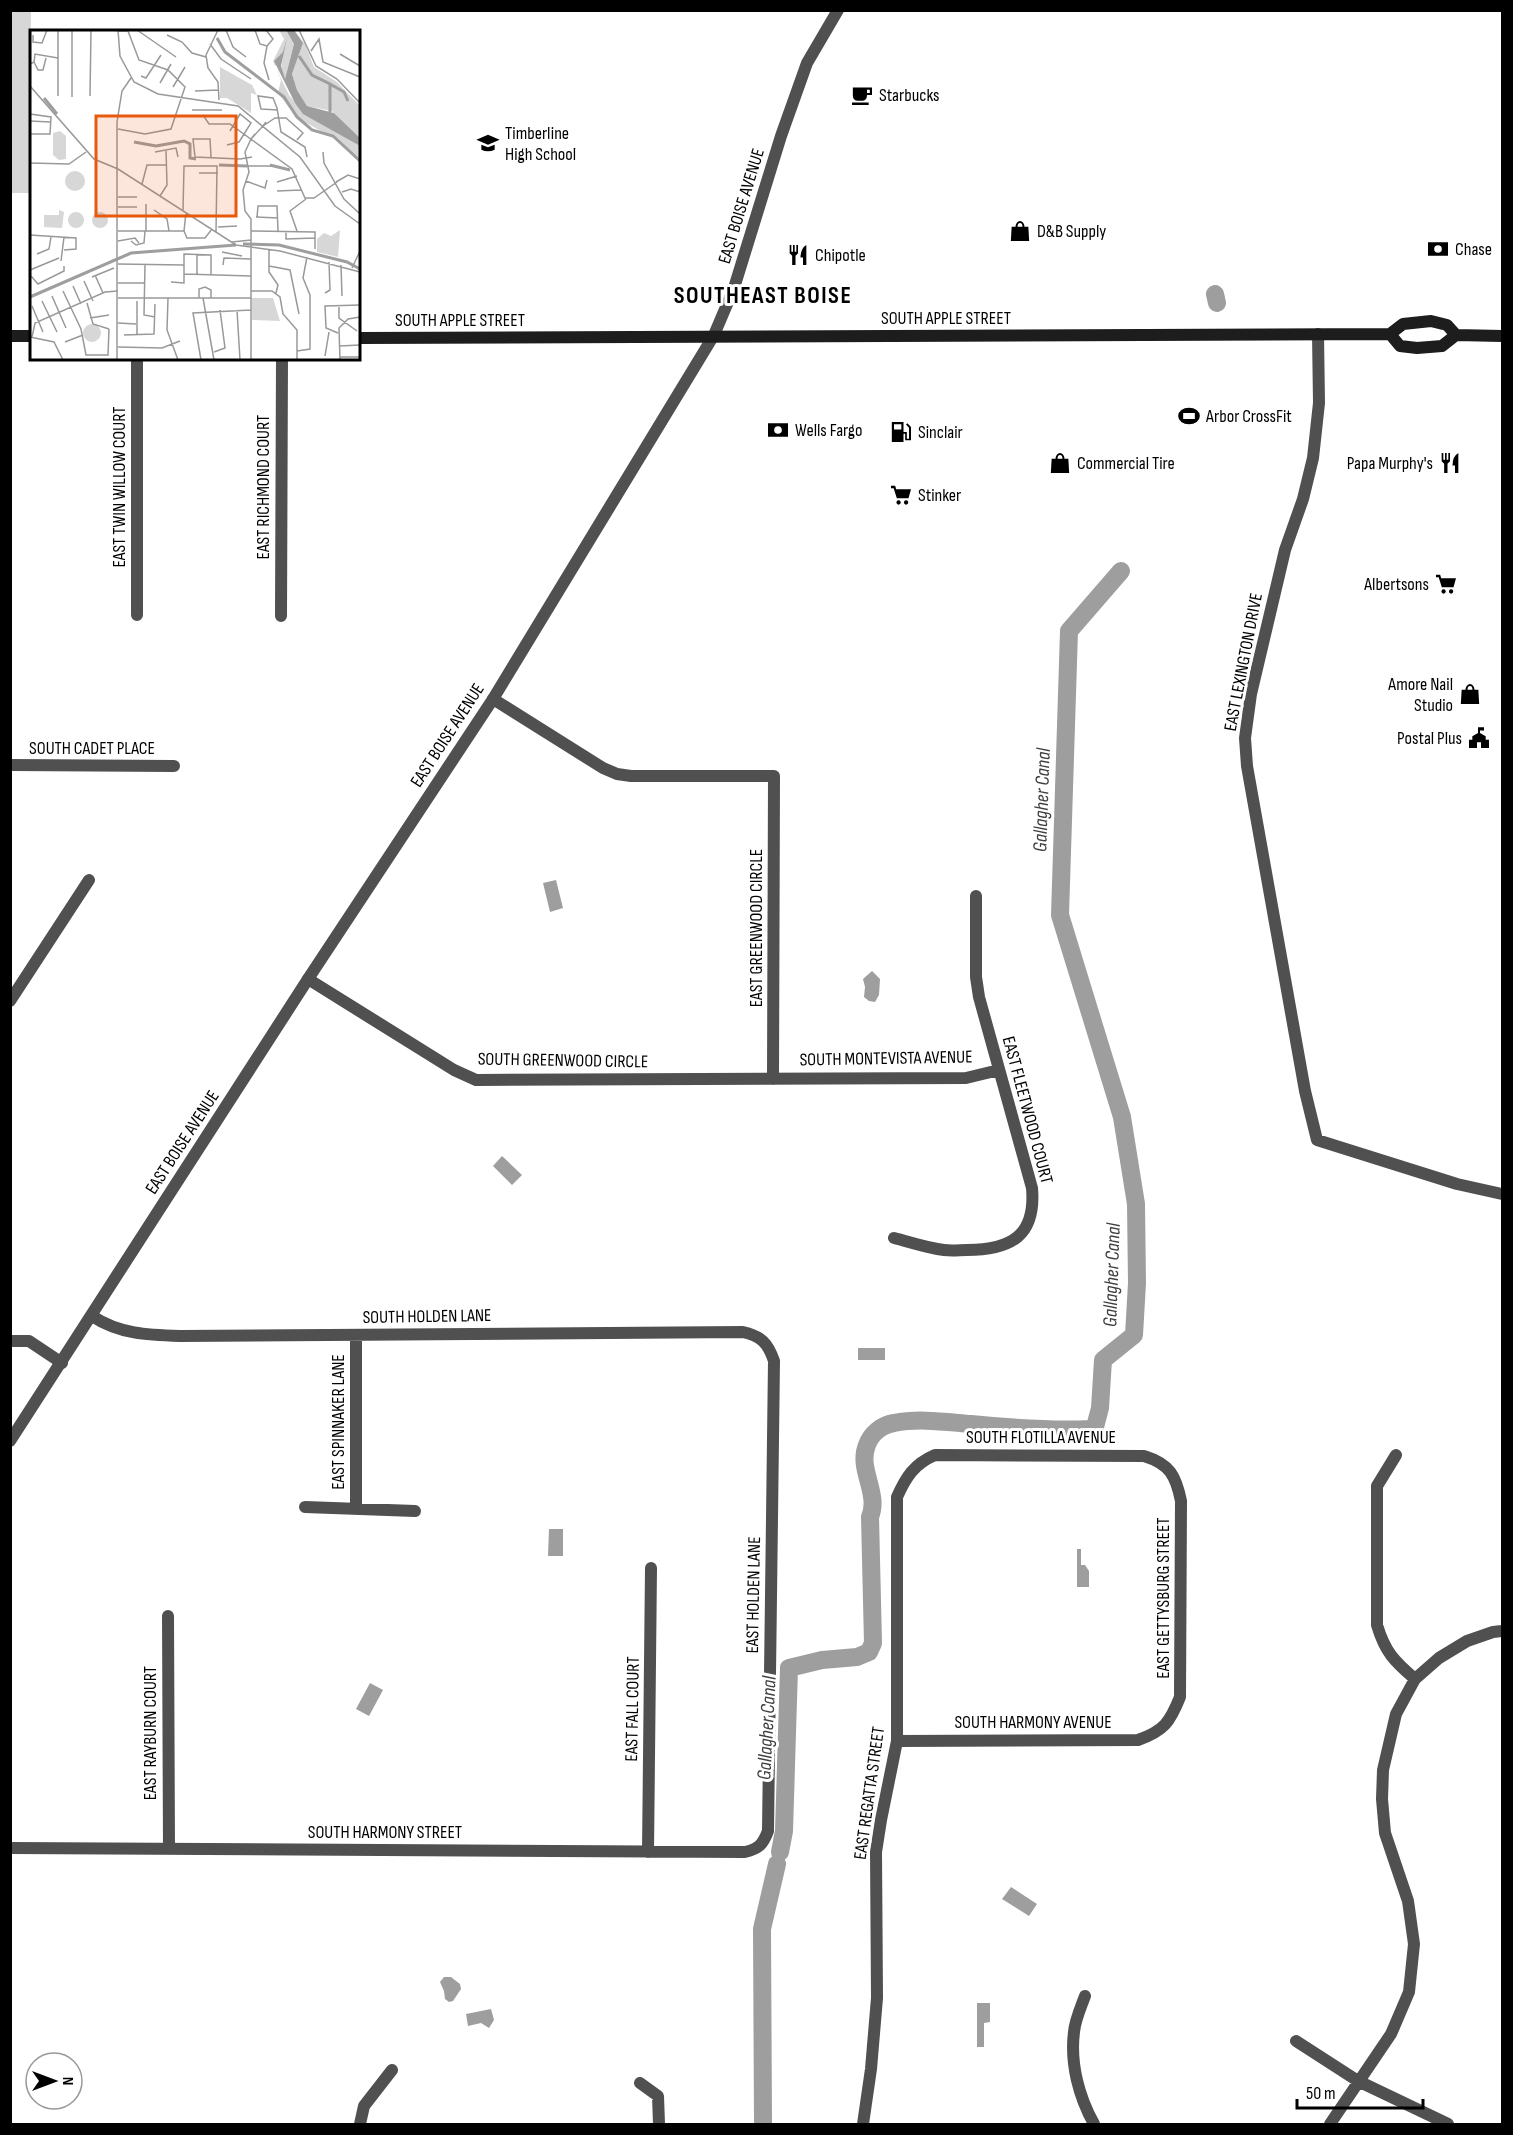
<svg xmlns="http://www.w3.org/2000/svg" width="1513" height="2135" viewBox="0 0 1513 2135" font-family="'Sofia Sans Condensed',sans-serif">
<rect width="100%" height="100%" fill="#fff"/>
<path fill="#d7d7d7" d="M11,10L31,11L29,193H11Z"/>
<path fill="#9e9e9e" d="M556,880L563,908L550,912L543,883Z
M872,971L880,979L879,995L875,1002L869,1001L864,997L865,987L863,979Z
M502,1156L522,1175L512,1185L493,1166Z
M858,1348H885V1360H858Z
M549,1529H563V1556H548Z
M1077,1549H1081V1565H1085L1089,1571V1587H1077Z
M370,1683L383,1690L369,1716L356,1709Z
M1011,1887L1037,1904L1029,1916L1002,1899Z
M444,1977H451L460,1984L461,1989L453,2001L449,2002L445,1999L444,1991L440,1982Z
M977,2003H990V2022L984,2023V2047H977Z
M491,2009L494,2020L489,2028L481,2023L468,2026L466,2014Z"/>
<g fill="none" stroke-linecap="round" stroke-linejoin="round">
<path stroke="#9e9e9e" stroke-width="18" d="M1215,294L1217,303
M780,1852L784,1831L789,1668L822,1660L857,1657L869,1652L873,1643L870,1517C880,1493 857,1469 867,1445C871,1434 881,1425 894,1423C919,1418 946,1422 971,1424C1011,1428 1051,1431 1091,1429L1095,1427L1100,1408L1103,1360L1134,1335L1137,1283L1136,1204L1122,1117L1060,915L1069,631L1121,571
M763,2124L762,1929L777,1864"/>
<path stroke="#505050" stroke-width="12" d="M1318,334L1319,403L1313,458L1303,499L1285,550L1251,694L1245,738L1247,766L1305,1091L1317,1140L1457,1184L1502,1194
M137,615V358
M281,616L282,358
M493,699L603,768L617,774L631,776H774L773,1079
M10,765L174,766
M308,979L454,1070L476,1080L966,1078L999,1070
M10,1001L89,880
M894,1238C910,1242 927,1248 944,1250C952,1251 960,1250 967,1250C1012,1250 1036,1235 1032,1188L979,997L976,977V896
M10,1341H29L62,1363
M1396,1455L1377,1486V1625C1385,1652 1394,1661 1415,1679
M305,1507L415,1511
M356,1509V1335
M168,1616L169,1849
M10,1848L745,1852C759,1849 763,1844 768,1831L774,1361C768,1343 761,1336 743,1332L180,1336C148,1335 119,1334 92,1316
M648,1852L651,1568
M1085,1996C1081,2007 1075,2020 1074,2032C1070,2064 1079,2097 1094,2124
M1296,2041L1358,2081L1448,2124
M640,2083L658,2096L659,2124
M360,2124L364,2106L392,2070
M863,2124L871,2069L877,1998L876,1852L881,1820L897,1741V1497C906,1477 914,1464 935,1455L1144,1456C1170,1464 1176,1476 1181,1501L1180,1697C1170,1722 1164,1731 1138,1740L897,1741
M1330,2124L1391,2034L1409,1992L1414,1944L1408,1901L1385,1833L1382,1799L1383,1770L1396,1714L1415,1679L1439,1658L1467,1641L1493,1632L1502,1631"/>
<path stroke="#505050" stroke-width="12" d="M10,1441L308,979L493,699L714,335L734,288L781,136L807,63L838,10"/>
<path stroke="#1d1d1d" stroke-width="12" d="M1390,334L1400,346L1417,348L1442,346L1456,335L1502,336
M10,336H32
M358,338L1390,334L1403,324L1431,321L1447,325L1456,335"/>
</g>
<defs>
<symbol id="cafe-bare" viewBox="-9 -9 18 18"><path d="M-5.5-4.5H6V0H3Q3 3.5 0 3.5H-2.5Q-5.5 3.5-5.5 0ZM3-3.2v2h1.7v-2ZM-6 4.5H4V6H-6Z" fill="#000" stroke="#fff" stroke-width="2.5" paint-order="stroke"/></symbol>
<symbol id="school-bare" viewBox="-9 -9 18 18"><path d="M0-5L7-2L0 1L-7-2ZM-4 1L0 2.5L4 1V4Q0 6-4 4Z" fill="#000" stroke="#fff" stroke-width="2.5" paint-order="stroke"/></symbol>
<symbol id="shop-bare" viewBox="-9 -9 18 18"><path d="M-5-2.5h2.3a2.7 3.5 0 0 1 5.4 0H5L5.5 6h-11ZM-1.5-2.5h3a1.5 2.3 0 0 0-3 0Z" fill="#000" stroke="#fff" stroke-width="2.5" paint-order="stroke"/></symbol>
<symbol id="bank-bare" viewBox="-9 -9 18 18"><path d="M-6-4H6V4H-6ZM0-2.3a2.3 2.3 0 1 0 0 4.6a2.3 2.3 0 1 0 0-4.6Z" fill="#000" stroke="#fff" stroke-width="2.5" paint-order="stroke"/></symbol>
<symbol id="restaurant-bare" viewBox="-9 -9 18 18"><path d="M-5-6h1v4h1v-4h1v4h1v-4h1v5L-1.5 .5V6h-2V.5L-5-1ZM5-6V6H3V1.5H1.5Q1.5-4 5-6Z" fill="#000" stroke="#fff" stroke-width="2.5" paint-order="stroke"/></symbol>
<symbol id="stadium-bare" viewBox="-9 -9 18 18"><path d="M0-5a6.5 5 0 1 0 0 10a6.5 5 0 1 0 0-10ZM-3.5-1.8h7v3.6h-7Z" fill="#000" stroke="#fff" stroke-width="2.5" paint-order="stroke"/></symbol>
<symbol id="fuel-bare" viewBox="-9 -9 18 18"><path d="M-5.5-6h7V0h2V4h1.3V-2.5L3-4.5l.8-.8L6-3V5H2.5V1h-1V6h-7ZM-4.2-4.7v3.2H.2V-4.7Z" fill="#000" stroke="#fff" stroke-width="2.5" paint-order="stroke"/></symbol>
<symbol id="supermarket-bare" viewBox="-9 -9 18 18"><path d="M-6-5.5h2.5l.6 2H6L4.5 2H-2.5L-4.4-4H-6ZM-1.5 3.2a1.3 1.3 0 1 0 .1 0ZM3 3.2a1.3 1.3 0 1 0 .1 0Z" fill="#000" stroke="#fff" stroke-width="2.5" paint-order="stroke"/></symbol>
<symbol id="civic-bare" viewBox="-9 -9 18 18"><path d="M-.6-6.5H3V-4.5H.6V-3L4-1V1h2V6H-6V1h2V-1L-.6-3ZM-1.2 2.5V6h2.4V2.5Z" fill="#000" stroke="#fff" stroke-width="2.5" paint-order="stroke"/></symbol>
</defs>
<g fill-rule="evenodd">
<use href="#cafe-bare" x="847" y="80" width="30" height="30"/>
<use href="#school-bare" x="473" y="128" width="30" height="30"/>
<use href="#shop-bare" x="1005" y="216" width="30" height="30"/>
<use href="#bank-bare" x="1423" y="234" width="30" height="30"/>
<use href="#restaurant-bare" x="783" y="240" width="30" height="30"/>
<use href="#stadium-bare" x="1174" y="401" width="30" height="30"/>
<use href="#bank-bare" x="763" y="415" width="30" height="30"/>
<use href="#fuel-bare" x="886" y="417" width="30" height="30"/>
<use href="#shop-bare" x="1045" y="448" width="30" height="30"/>
<use href="#restaurant-bare" x="1435" y="448" width="30" height="30"/>
<use href="#supermarket-bare" x="886" y="480" width="30" height="30"/>
<use href="#supermarket-bare" x="1431" y="569" width="30" height="30"/>
<use href="#shop-bare" x="1455" y="679" width="30" height="30"/>
<use href="#civic-bare" x="1464" y="723" width="30" height="30"/>
</g>
<g text-anchor="middle" stroke-width="6" stroke-linejoin="round" paint-order="stroke">
<g font-size="18" fill="#000" stroke="#fff" text-anchor="start">
<text x="879" y="101">Starbucks</text>
<text x="505" y="139">Timberline<tspan x="505" dy="21">High School</tspan></text>
<text x="1037" y="237">D&amp;B Supply</text>
<text x="1455" y="255">Chase</text>
<text x="815" y="261">Chipotle</text>
<text x="1206" y="422">Arbor CrossFit</text>
<text x="795" y="436">Wells Fargo</text>
<text x="918" y="438">Sinclair</text>
<text x="1077" y="469">Commercial Tire</text>
<text x="1433" y="469" text-anchor="end">Papa Murphy's</text>
<text x="918" y="501">Stinker</text>
<text x="1429" y="590" text-anchor="end">Albertsons</text>
<text x="1453" y="690" text-anchor="end">Amore Nail<tspan x="1453" dy="21">Studio</tspan></text>
<text x="1462" y="744" text-anchor="end">Postal Plus</text>
</g>
<g font-size="18" fill="#000" stroke="#fff">
<text transform="translate(741 206) rotate(-73)" y="6">EAST BOISE AVENUE</text>
<text x="946" y="324">SOUTH APPLE STREET</text>
<text x="460" y="326">SOUTH APPLE STREET</text>
<text transform="translate(119 487) rotate(-90)" y="6">EAST TWIN WILLOW COURT</text>
<text transform="translate(263 487) rotate(-90)" y="6">EAST RICHMOND COURT</text>
<text transform="translate(1243 662) rotate(-79)" y="6">EAST LEXINGTON DRIVE</text>
<text transform="translate(447 735) rotate(-57)" y="6">EAST BOISE AVENUE</text>
<text x="92" y="754">SOUTH CADET PLACE</text>
<text transform="translate(756 928) rotate(-90)" y="6">EAST GREENWOOD CIRCLE</text>
<text transform="translate(886 1058) rotate(-1)" y="6">SOUTH MONTEVISTA AVENUE</text>
<text transform="translate(563 1060) rotate(1)" y="6">SOUTH GREENWOOD CIRCLE</text>
<text transform="translate(1028 1110) rotate(75)" y="6">EAST FLEETWOOD COURT</text>
<text transform="translate(182 1142) rotate(-57)" y="6">EAST BOISE AVENUE</text>
<text transform="translate(427 1316) rotate(-1)" y="6">SOUTH HOLDEN LANE</text>
<text transform="translate(338 1422) rotate(-90)" y="6">EAST SPINNAKER LANE</text>
<text x="1041" y="1443">SOUTH FLOTILLA AVENUE</text>
<text transform="translate(753 1595) rotate(-89)" y="6">EAST HOLDEN LANE</text>
<text transform="translate(1163 1598) rotate(-90)" y="6">EAST GETTYSBURG STREET</text>
<text transform="translate(632 1709) rotate(-89)" y="6">EAST FALL COURT</text>
<text x="1033" y="1728">SOUTH HARMONY AVENUE</text>
<text transform="translate(150 1733) rotate(-90)" y="6">EAST RAYBURN COURT</text>
<text transform="translate(869 1793) rotate(-82)" y="6">EAST REGATTA STREET</text>
<text x="385" y="1838">SOUTH HARMONY STREET</text>
</g>
<g font-size="20" font-style="italic" fill="#3f3f3f" stroke="#fff">
<text transform="translate(1041 800) rotate(-88)" y="7">Gallagher Canal</text>
<text transform="translate(1111 1275) rotate(-88)" y="7">Gallagher Canal</text>
<text transform="translate(766 1728) rotate(-87)" y="7">Gallagher Canal</text>
</g>
<g font-size="24" font-weight="bold" letter-spacing="1.5" fill="#000" stroke="#fff">
<text x="763" y="303">SOUTHEAST BOISE</text>
</g>
</g>
<g transform="translate(30 30)">
<rect width="330" height="330" fill="#fff"/>
<path d="M249,0H256L264,14L255,49L251,42L253,25L245,36L259,65L275,84L330,116V133L312,113L266,87L248,63L251,50L243,31L254,9ZM264,0L275,14L284,37L307,52L330,76V108L302,81L277,76L267,60L262,44L273,13ZM190,37L222,55L227,65L221,63V83L197,68H190ZM30,101L36,106V129L29,130L23,125V103ZM35 151a10 10 0 1 1 20 0a10 10 0 1 1-20 0ZM29,180L34,182L32,198L14,197V185H29ZM62 190a8 8 0 1 1 16 0a8 8 0 1 1-16 0ZM38 190a8 8 0 1 1 16 0a8 8 0 1 1-16 0ZM310,200L308,227L287,222V209L294,203L301,206ZM222,268H243L250,291L222,290ZM53 303a9 9 0 1 1 18 0a9 9 0 1 1-18 0Z" fill="#d7d7d7"/>
<path d="M252,0L257,8L251,36L255,49L264,14L256,0H264L273,13L262,44L267,60L277,76L304,83L330,108V116L273,84L265,73L244,31L253,22L257,8Z" fill="#9e9e9e"/>
<path fill="none" stroke="#9e9e9e" stroke-width="3" d="M187,8L195,22L254,67L267,87L282,100L303,106L330,131M269,26L282,45L300,54V82M300,54L314,62L318,71M14,68L27,84M104,112L126,116L154,111L160,114V128L166,129M189,135L217,136M240,135L260,140M213,214L249,215L317,232L330,239M0,267L101,223L206,215"/>
<path fill="none" stroke="#999" stroke-width="1.5" d="M77,0L98,1L109,30L138,40L155,57L141,99L115,104L88,99M88,0L90,26L104,52L128,64L208,76L270,127L305,176L330,194M107,0L146,27M188,0L176,25L178,38L188,52L189,70M196,0L203,17L216,27M225,0L230,14L237,16L234,33L239,50M236,0L243,9L237,16M269,0L286,36L307,49L330,73M3,5V12L12,13L17,0M137,5L152,12L162,23L176,27M180,14L191,29L221,49M281,21L289,9L293,32L330,47M310,24L330,36M4,32L8,40H13L16,28M0,34L4,32L5,24L28,28M111,46L116,48L131,25M130,53L141,34M0,56L64,129L88,139L206,215L250,221L330,242M143,57L155,37M165,61L188,60M28,66V0M60,66L61,0M42,67V0M162,80H192M248,80L231,79L228,66L243,68L247,78L251,102L275,117L277,127M0,84L21,87L20,104H0M173,85L179,94H200L262,139L275,168H284L307,152M0,91L20,92M236,92L233,96L245,88H256L273,103L267,110M225,104L221,109L233,96M197,115L209,112L221,93L210,84L200,101M125,122L146,118L148,127M293,122L294,133L314,169L330,184M181,127L180,109H163L165,127L210,129L222,127M0,133L39,134L56,122M218,136H241M169,143H188M216,151L235,158L237,150M247,152L267,146M306,152L318,145L330,149M112,154L117,135H137M247,161L271,160M312,162L321,159L330,162M130,166L137,155L136,120M88,167H107M88,177H107M124,180L137,189L139,201M153,180L154,136H187L186,202M226,187L248,188M227,187L228,176H247L248,201M188,197L207,196M88,201H154L157,208H175L182,199M116,201V174M154,201L156,182M221,201L285,202V219M256,201V209L285,208M267,201L260,181L276,169M0,205L46,208V219L34,220M88,211L105,208L109,213M101,211L106,215L114,213L115,201M202,212L221,210M239,220V242L248,255L246,263M192,222L212,226M7,224L19,219L21,207M167,224V244M31,231L34,207M88,234L154,235M115,235L114,285L125,287M193,235L194,228L221,229M311,235L312,266M239,236L260,240L269,284M322,238L330,221M0,240L29,228M154,244L221,246M65,245L73,263M1,246L8,254L34,241V236M62,247L84,238M54,251L63,271M141,252L154,253V224L181,225V244M88,253H114M43,256L51,274M33,261L51,299L56,325H78L79,299M221,261H242L250,267L253,284L267,300V330M295,263L300,260L299,232M22,266L36,298M88,268H221M138,268L137,300L148,330M169,268V259L175,257L181,260V268M173,268L184,330M12,271L27,302M107,271V305M57,273L63,294L79,299M2,276L13,302M309,277V288L327,301M207,280L210,330M60,288L79,285M88,293L106,294M308,303L296,298L295,276L330,275M94,305L124,304L125,274M0,307L24,312L33,330M2,307L5,293L75,262L88,261M35,312L53,305M309,316L330,315M88,317L132,318L150,311M267,321L280,319V265L273,248L277,227M184,322L195,318L190,280M295,326L299,302M310,327H330M87,330V92L92,61L101,48M171,330L163,283L221,280M221,330V189L215,181L213,160L219,142L215,122L221,109M310,330L309,298L318,289L330,287"/>
<path fill="#e8590c" fill-opacity="0.15" stroke="#e8590c" stroke-width="3" d="M66,86H206V186H66Z"/>
<rect width="330" height="330" fill="none" stroke="#000" stroke-width="3"/>
</g>
<rect width="1513" height="2135" fill="none" stroke="#000000" stroke-width="24"/>
<g transform="translate(54 2081) rotate(90)"><circle r="28" fill="#ffffff" stroke="#999999" stroke-width="1.5"/>
<path d="M0-4.5L10 22L0 15L-10 22Z" fill="#000000"/>
<text y="-9" font-size="16" font-weight="bold" text-anchor="middle" fill="#000000">N</text>
</g>
<path d="M1297 2099v9h126v-9" fill="none" stroke="#000000" stroke-width="3"/>
<text x="1306" y="2099" font-size="18" fill="#000000" stroke="#ffffff" stroke-width="4.5" paint-order="stroke">50 m</text>
</svg>
